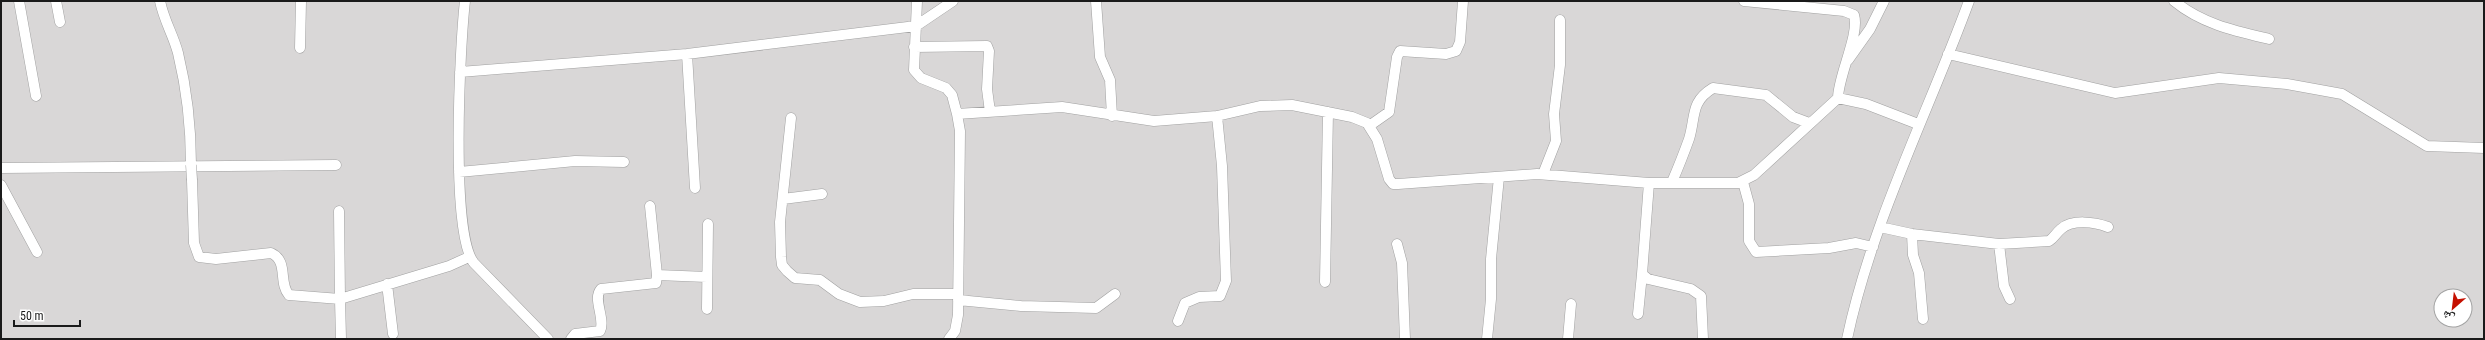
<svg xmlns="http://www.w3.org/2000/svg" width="2485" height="340" viewBox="0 0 2485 340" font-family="'Roboto Condensed','Noto Naskh Arabic',sans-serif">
<rect width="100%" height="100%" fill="#edeadf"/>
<path fill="#d9d7d7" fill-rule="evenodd" d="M1,1H2484V339H1ZM2441,296H2465V320H2441Z"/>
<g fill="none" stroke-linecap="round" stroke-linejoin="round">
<defs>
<path id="street" d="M19,1L36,96
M56,1L60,22
M160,1C164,21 173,34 178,53C187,90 191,127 191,165
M465,1C460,44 450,234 474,263L548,339
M917,1L914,70L921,78L946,88L952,95L957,114L960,131L958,315L955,331L949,339
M1096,1L1100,57L1110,80L1112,116
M1744,1L1844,11L1854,15C1860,34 1838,76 1838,98
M2174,1C2202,24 2235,31 2269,39
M914,47L987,46L989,51L987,89L990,112
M300,48L301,1
M687,54L695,188
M1948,54L2115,93L2219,78L2287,84L2342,94L2427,146L2484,148
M1848,60L1870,29L1884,1
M460,72L687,54L916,26L953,1
M957,114L1062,107L1154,121L1217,116L1260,106L1292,105L1352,117L1367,123L1377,139L1389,179L1393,184H1398L1537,174L1649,183H1738L1754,175L1838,98L1866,104L1918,124
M791,118L780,222L781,257L782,265L787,271L795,278L820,280L839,294L860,302L884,301L913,294H958
M1369,126L1389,112L1397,57L1400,51L1446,54L1456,51L1460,42L1463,1
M1,168L336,165
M459,172L575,161L624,162
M1543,174L1556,141L1554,114L1560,65V20
M192,180L194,243L199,257L216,259L271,253C289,261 278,283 289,295L340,299L339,211
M1672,182C1678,168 1684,153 1689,139C1696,116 1690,102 1713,88L1766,95L1793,117L1809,123
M1743,182L1749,204V241L1756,252L1829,248L1856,243L1873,247
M1649,183L1642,274L1648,279L1691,289L1701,296L1703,339
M1,185L37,252
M783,199L822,194
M1880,227L1912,234L1999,244L2049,241C2054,238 2056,233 2061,229C2072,219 2095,222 2108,227
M1912,234L1913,255L1919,273L1923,319
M1397,244L1402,263L1405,339
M1999,244L2004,286L2010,299
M657,275L707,277
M1325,282L1328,112
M387,284L393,334
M958,300L1021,306L1096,308L1115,294
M707,309L708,224
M1638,314L1642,274
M1178,321L1185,303L1199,297L1220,296L1226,281L1222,166L1217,116
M341,339L340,299L449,266L469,257
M571,339L575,334L600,331C606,319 592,299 601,289L656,283L657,275L650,206
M1487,339L1491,299V259L1499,177
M1568,339L1571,304
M1847,339C1872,221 1928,113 1969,1"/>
</defs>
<use href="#street" stroke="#a1a1a1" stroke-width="11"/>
<use href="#street" stroke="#fff" stroke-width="10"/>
<defs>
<path id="street-bridge" d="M191,165L192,180"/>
</defs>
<use href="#street-bridge" stroke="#a1a1a1" stroke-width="11" stroke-linecap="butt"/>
<use href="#street-bridge" stroke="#fff" stroke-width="10"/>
</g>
<rect width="2485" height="340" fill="none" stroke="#1a1a1a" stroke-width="4"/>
<g transform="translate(2453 308) rotate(208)"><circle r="19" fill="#ffffff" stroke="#a3a3a3"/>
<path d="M0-3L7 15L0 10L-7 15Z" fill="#c51000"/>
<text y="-6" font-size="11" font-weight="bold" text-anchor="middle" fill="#1a1a1a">ش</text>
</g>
<path d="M14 320v6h66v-6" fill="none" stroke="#1a1a1a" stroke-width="2"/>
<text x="20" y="320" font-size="12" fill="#1a1a1a" stroke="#ffffff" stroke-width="3" paint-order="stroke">50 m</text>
</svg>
